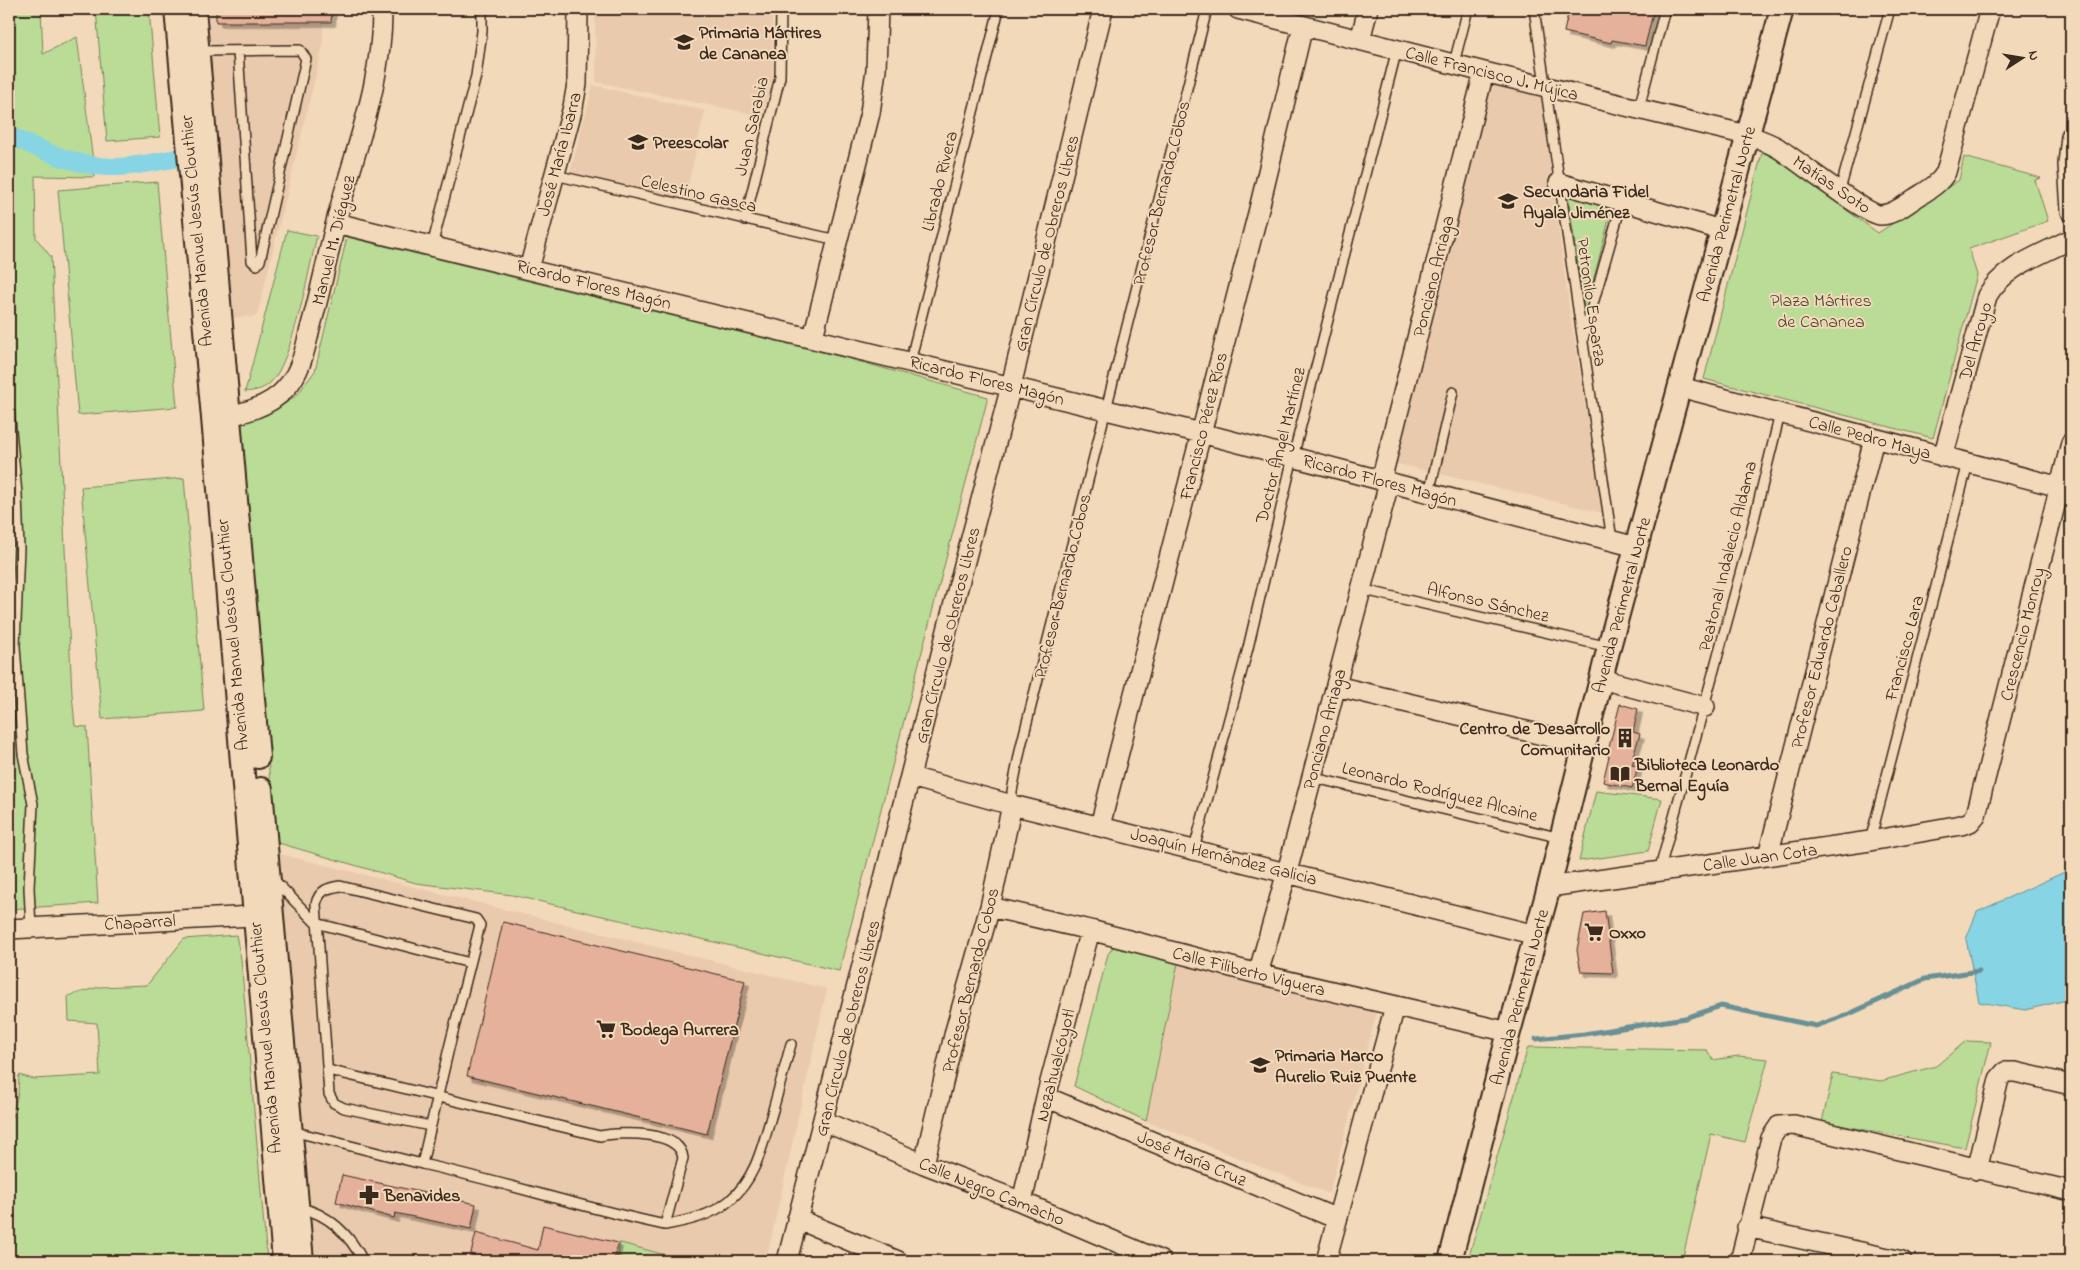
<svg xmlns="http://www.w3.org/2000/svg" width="2080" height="1270" viewBox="0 0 2080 1270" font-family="'Indie Flower',sans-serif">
<defs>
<filter id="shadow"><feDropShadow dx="4.5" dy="4.5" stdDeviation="0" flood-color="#0004"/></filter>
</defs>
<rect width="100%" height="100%" fill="#f2d9b9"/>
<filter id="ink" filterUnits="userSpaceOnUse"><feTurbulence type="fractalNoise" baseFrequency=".02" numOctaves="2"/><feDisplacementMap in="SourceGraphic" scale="10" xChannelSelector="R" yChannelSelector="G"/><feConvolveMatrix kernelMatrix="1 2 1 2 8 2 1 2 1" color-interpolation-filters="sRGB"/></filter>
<g filter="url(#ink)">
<path fill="#eacaad" d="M201,9H323V46L257,316L231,318Z
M595,9H772L773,76L762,116L596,82Z
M1492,83L1541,95L1569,307L1603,513L1394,463Z
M593,85L705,111L685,199L570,173Z
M280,854L827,989L766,1261H313Z
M1178,963L1378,1008L1329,1194L1146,1121Z"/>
<path fill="#badc96" stroke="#7a835a" d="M9,9H41L43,54L77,37L95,177L35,176L36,238L51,257L72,694L75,726L87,727L98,903L10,909Z
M96,9H149L160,137L107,141Z
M1763,149L1878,233L1959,180L1964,157L2041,178L2035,180L2048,221L1969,249L1977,275L1933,438L1704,379Z
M157,182L177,407L78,415L58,190Z
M1567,189L1613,204L1585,313Z
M287,230L317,236C309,268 292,364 270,383C263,390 253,391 245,392Z
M347,237L846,358L988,397L839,971L512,895L416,883L275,842L240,428L245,422L276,410L297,395L315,371Z
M184,478L204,711L102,719L81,487Z
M1596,791L1662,799L1648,851L1579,861Z
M236,935L241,959L267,1261H9V1129L18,1093L19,1075L33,1079L100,1075L97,1023L69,1021L68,996L99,987L147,985L184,939Z
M1113,947L1178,963L1146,1121L1074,1086L1108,954Z
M1966,1041L1991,1042L1965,1148L1822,1122L1833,1074L1881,1081L1936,1066Z
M1528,1047L1707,1050L1713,1060L1738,1056L1768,1059L1745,1142L1711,1134L1682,1261H1494L1469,1256Z
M620,1243H621L688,1261H617Z"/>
<path fill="#86d4e4" stroke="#689095" d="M2071,869V999L2025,1010L1979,1002L1966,939L1977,912Z"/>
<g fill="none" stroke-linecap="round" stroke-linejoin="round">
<path stroke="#689095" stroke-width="5" d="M1536,1039L1584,1034L1685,1018L1721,1006L1816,1026L1847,1015L1925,979L1979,971"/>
<path stroke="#86d4e4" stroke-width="18" d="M9,135C42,151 80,168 118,167C138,166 159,161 179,158"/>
</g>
<path fill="#e6b19b" stroke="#3b2a1e" filter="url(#shadow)" d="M216,9H332L331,22H216Z
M1569,9H1654L1645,46L1612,40L1611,43L1564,32Z
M1620,704L1638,709L1633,732L1640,734L1633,756H1635L1632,765L1638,766L1632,788L1603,782L1609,756L1607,755Z
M1605,911L1613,973L1581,972L1577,950L1584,914Z
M503,922L745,981L707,1134L467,1076Z
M342,1175L476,1204L471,1229L395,1213L394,1218L336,1202Z
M543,1225L618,1243L614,1261H469L476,1233L538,1250Z"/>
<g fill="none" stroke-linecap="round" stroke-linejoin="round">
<defs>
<path id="service" d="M1534,9L1612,540
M199,51L300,50L306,59L260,261L257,265L252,261L238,51
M1454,63L1468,9
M1639,108L1665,9
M555,175L837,240
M1840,190L1890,9
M745,220L780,77L781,9
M432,246L476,76L482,31V9
M1583,339L1622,202
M910,362L999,9
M9,409L17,494L19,548L15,646L23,754L33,804L29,888L31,928
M1429,493L1453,392
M1360,589L1609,647
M1311,777L1561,838
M1012,805V791L1021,746L1207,9
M1870,841L1968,463
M1194,849L1248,648L1293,457L1397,49
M1659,872L1746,552L1780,414
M273,879L316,923L470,963
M328,1070L600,1136C621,1132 680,1130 683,1158L665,1225C583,1208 504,1182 422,1164
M292,1131L422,1164L449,1048L480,925L476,919L340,886C328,888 319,890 316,904L329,1094L334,1103L344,1108L430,1126
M299,1208C328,1213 350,1235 363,1261
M665,1225C687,1221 711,1216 729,1201C757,1178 763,1143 773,1110C779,1088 785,1066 791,1044"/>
<path id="minor" d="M1238,9L1484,72L1747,135C1758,139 1768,142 1778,148C1797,160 1865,214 1880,215C1893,215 1905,205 1914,199C1926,191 1939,185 1946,172L1990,9
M1360,40L1368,9
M2071,136L2068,164L2071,211
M1559,183L1721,230
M336,223L1201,433L1636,547
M529,269L573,107L577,84L578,9
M813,337L870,113L876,70L878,9
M1680,387L2060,487
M214,417C238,416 270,407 286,388C301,372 305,349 310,329C320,294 327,258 336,222C354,152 383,82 382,9
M1943,457L1987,296C2004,266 2041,255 2071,239
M1381,481L1484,72
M1601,679L1705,707
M1336,686L1585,745
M911,777L1012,805L1536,935
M1100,826L1259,209L1303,26
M1768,856L1874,439
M1549,887L1870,841L1961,825L1970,822L1976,815L2071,443
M990,907L1090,930L1258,974L1509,1032
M9,929L270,915
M1258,974L1287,872L1389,483
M1046,1097L1337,1219
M823,1121L924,1164L1022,1202L1161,1261
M924,1164L955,1031L990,907L1012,805
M1977,1170L1999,1079L2005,1072H2015L2071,1085
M1022,1202L1046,1097L1090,930
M797,1219L898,1261
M1747,1227L1902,1261
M787,1261L955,599L1011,386L1103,9
M1326,1261L1395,1006
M1740,1261L1771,1138L1779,1126L1794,1125L2071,1191"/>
<path id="tertiary" d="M176,9L213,418L284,1261
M194,9L258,757
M261,789L302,1261
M1450,1261L1509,1032L1549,887L1609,647L1782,9"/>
</defs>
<use href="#service" stroke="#3b2a1e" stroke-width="12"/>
<use href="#minor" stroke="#3b2a1e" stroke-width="22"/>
<use href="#tertiary" stroke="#3b2a1e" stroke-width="26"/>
<use href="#service" stroke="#f2d9b9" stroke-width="9"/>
<use href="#minor" stroke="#f2d9b9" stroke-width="19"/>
<use href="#tertiary" stroke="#f2d9b9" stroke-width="22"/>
</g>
</g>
<defs>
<symbol id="school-bare" viewBox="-9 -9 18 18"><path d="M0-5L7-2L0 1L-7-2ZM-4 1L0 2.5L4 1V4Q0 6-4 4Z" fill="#3b2a1e" stroke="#f2d9b9" stroke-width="2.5" paint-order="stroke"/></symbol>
<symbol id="building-bare" viewBox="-9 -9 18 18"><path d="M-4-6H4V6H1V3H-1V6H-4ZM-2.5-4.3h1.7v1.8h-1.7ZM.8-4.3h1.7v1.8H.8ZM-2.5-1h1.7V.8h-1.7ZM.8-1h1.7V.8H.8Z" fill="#3b2a1e" stroke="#f2d9b9" stroke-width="2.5" paint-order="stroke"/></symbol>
<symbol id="library-bare" viewBox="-9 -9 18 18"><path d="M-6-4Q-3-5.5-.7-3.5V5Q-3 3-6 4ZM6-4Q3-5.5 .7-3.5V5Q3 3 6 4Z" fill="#3b2a1e" stroke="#f2d9b9" stroke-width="2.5" paint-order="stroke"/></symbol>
<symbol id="supermarket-bare" viewBox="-9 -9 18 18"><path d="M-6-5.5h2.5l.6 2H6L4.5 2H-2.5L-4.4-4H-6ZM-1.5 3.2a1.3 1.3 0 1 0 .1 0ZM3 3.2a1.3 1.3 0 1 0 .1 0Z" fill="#3b2a1e" stroke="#f2d9b9" stroke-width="2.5" paint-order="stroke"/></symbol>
<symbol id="pharmacy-bare" viewBox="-9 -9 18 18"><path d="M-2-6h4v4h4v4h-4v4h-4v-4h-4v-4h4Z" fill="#3b2a1e" stroke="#f2d9b9" stroke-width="2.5" paint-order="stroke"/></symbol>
</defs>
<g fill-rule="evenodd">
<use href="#school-bare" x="670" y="28" width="28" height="28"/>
<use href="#school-bare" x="624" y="128" width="28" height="28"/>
<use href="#school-bare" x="1494" y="187" width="28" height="28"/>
<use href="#building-bare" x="1611" y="724" width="28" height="28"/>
<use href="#library-bare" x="1606" y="760" width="28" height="28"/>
<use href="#supermarket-bare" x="1580" y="918" width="28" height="28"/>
<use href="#supermarket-bare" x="592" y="1015" width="28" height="28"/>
<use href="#school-bare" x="1246" y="1051" width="28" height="28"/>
<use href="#pharmacy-bare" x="355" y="1181" width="28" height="28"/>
</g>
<g text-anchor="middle" stroke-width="4" stroke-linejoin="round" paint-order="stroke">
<g font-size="18" font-weight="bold" fill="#3b2a1e" stroke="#f2d9b9" text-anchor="start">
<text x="699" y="38">Primaria Mártires<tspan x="699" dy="21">de Cananea</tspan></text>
<text x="653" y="148">Preescolar</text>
<text x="1523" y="197">Secundaria Fidel<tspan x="1523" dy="21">Ayala Jiménez</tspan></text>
<text x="1610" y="734" text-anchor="end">Centro de Desarrollo<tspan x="1610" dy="21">Comunitario</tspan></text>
<text x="1635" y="770">Biblioteca Leonardo<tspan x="1635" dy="21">Bernal Eguía</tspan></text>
<text x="1609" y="938">Oxxo</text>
<text x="621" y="1035">Bodega Aurrera</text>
<text x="1275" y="1061">Primaria Marco<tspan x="1275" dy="21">Aurelio Ruiz Puente</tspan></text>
<text x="384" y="1201">Benavides</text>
</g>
<g font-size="18" fill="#3b2a1e" stroke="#f2d9b9">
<text transform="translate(1492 73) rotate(14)" y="6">Calle Francisco J. Mújica</text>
<text transform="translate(751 126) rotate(-77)" y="6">Juan Sarabia</text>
<text transform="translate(559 154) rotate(-75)" y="6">José María Ibarra</text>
<text transform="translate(939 181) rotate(-76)" y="6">Librado Rivera</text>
<text transform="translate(1832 184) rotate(34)" y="6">Matías Soto</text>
<text transform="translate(699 193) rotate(13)" y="6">Celestino Gasca</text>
<text transform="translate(1161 193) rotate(-76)" y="6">Profesor Bernardo Cobos</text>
<text transform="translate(1726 214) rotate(-75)" y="6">Avenida Perimetral Norte</text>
<text transform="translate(196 231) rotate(-95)" y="6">Avenida Manuel Jesús Clouthier</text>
<text transform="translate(333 240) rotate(-76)" y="6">Manuel M. Diéguez</text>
<text transform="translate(1046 243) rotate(-76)" y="6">Gran Círculo de Obreros Libres</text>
<text transform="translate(1433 276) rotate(-76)" y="6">Ponciano Arriaga</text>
<text transform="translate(594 284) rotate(14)" y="6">Ricardo Flores Magón</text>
<text transform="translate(1592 302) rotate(82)" y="6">Petronilo Esparza</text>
<text transform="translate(1975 341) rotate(-74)" y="6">Del Arroyo</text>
<text transform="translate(987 380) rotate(14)" y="6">Ricardo Flores Magón</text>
<text transform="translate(1203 426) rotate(-76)" y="6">Francisco Pérez Ríos</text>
<text transform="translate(1870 437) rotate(15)" y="6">Calle Pedro Maya</text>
<text transform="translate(1280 445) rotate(-76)" y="6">Doctor Ángel Martínez</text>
<text transform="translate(1380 480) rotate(15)" y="6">Ricardo Flores Magón</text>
<text transform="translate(1727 556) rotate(-76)" y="6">Peatonal Indalecio Aldama</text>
<text transform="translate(1062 586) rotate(-76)" y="6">Profesor Bernardo Cobos</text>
<text transform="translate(1488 602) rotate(13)" y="6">Alfonso Sánchez</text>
<text transform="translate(1621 605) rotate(-75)" y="6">Avenida Perimetral Norte</text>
<text transform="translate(2022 634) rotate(-76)" y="6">Crescencio Monroy</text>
<text transform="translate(232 635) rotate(-95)" y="6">Avenida Manuel Jesús Clouthier</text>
<text transform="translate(947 635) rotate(-76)" y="6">Gran Círculo de Obreros Libres</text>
<text transform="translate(1821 647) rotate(-76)" y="6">Profesor Eduardo Caballero</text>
<text transform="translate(1904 648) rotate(-75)" y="6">Francisco Lara</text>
<text transform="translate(1324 729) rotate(-75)" y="6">Ponciano Arriaga</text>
<text transform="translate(1440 791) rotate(14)" y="6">Leonardo Rodríguez Alcaine</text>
<text transform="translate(1224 856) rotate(14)" y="6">Joaquín Hernández Galicia</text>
<text transform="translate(1760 857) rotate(-8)" y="6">Calle Juan Cota</text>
<text transform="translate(140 922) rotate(-3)" y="6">Chaparral</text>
<text transform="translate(1249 971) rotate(14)" y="6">Calle Filiberto Viguera</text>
<text transform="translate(970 980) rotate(-76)" y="6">Profesor Bernardo Cobos</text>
<text transform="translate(1519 997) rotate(-75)" y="6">Avenida Perimetral Norte</text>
<text transform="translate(847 1028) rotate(-76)" y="6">Gran Círculo de Obreros Libres</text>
<text transform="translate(265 1038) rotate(-95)" y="6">Avenida Manuel Jesús Clouthier</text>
<text transform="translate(1055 1065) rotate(-76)" y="6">Nezahualcóyotl</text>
<text transform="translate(1192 1158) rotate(23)" y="6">José María Cruz</text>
<text transform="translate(992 1191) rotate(22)" y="6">Calle Negro Camacho</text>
</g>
<g font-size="18" fill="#4e4530" stroke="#f2d9b9">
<text x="1821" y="306">Plaza Mártires<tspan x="1821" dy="21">de Cananea</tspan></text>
</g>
</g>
<rect width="2080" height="1270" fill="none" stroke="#f2d9b9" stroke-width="30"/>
<rect x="15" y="15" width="2050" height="1240" fill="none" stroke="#3b2a1e" stroke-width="2" filter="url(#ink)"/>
<g transform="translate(2022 58) rotate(78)" stroke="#f2d9b9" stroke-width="4" paint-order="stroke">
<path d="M0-4L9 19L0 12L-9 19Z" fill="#3b2a1e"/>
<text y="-8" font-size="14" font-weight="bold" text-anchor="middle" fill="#3b2a1e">N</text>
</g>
</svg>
